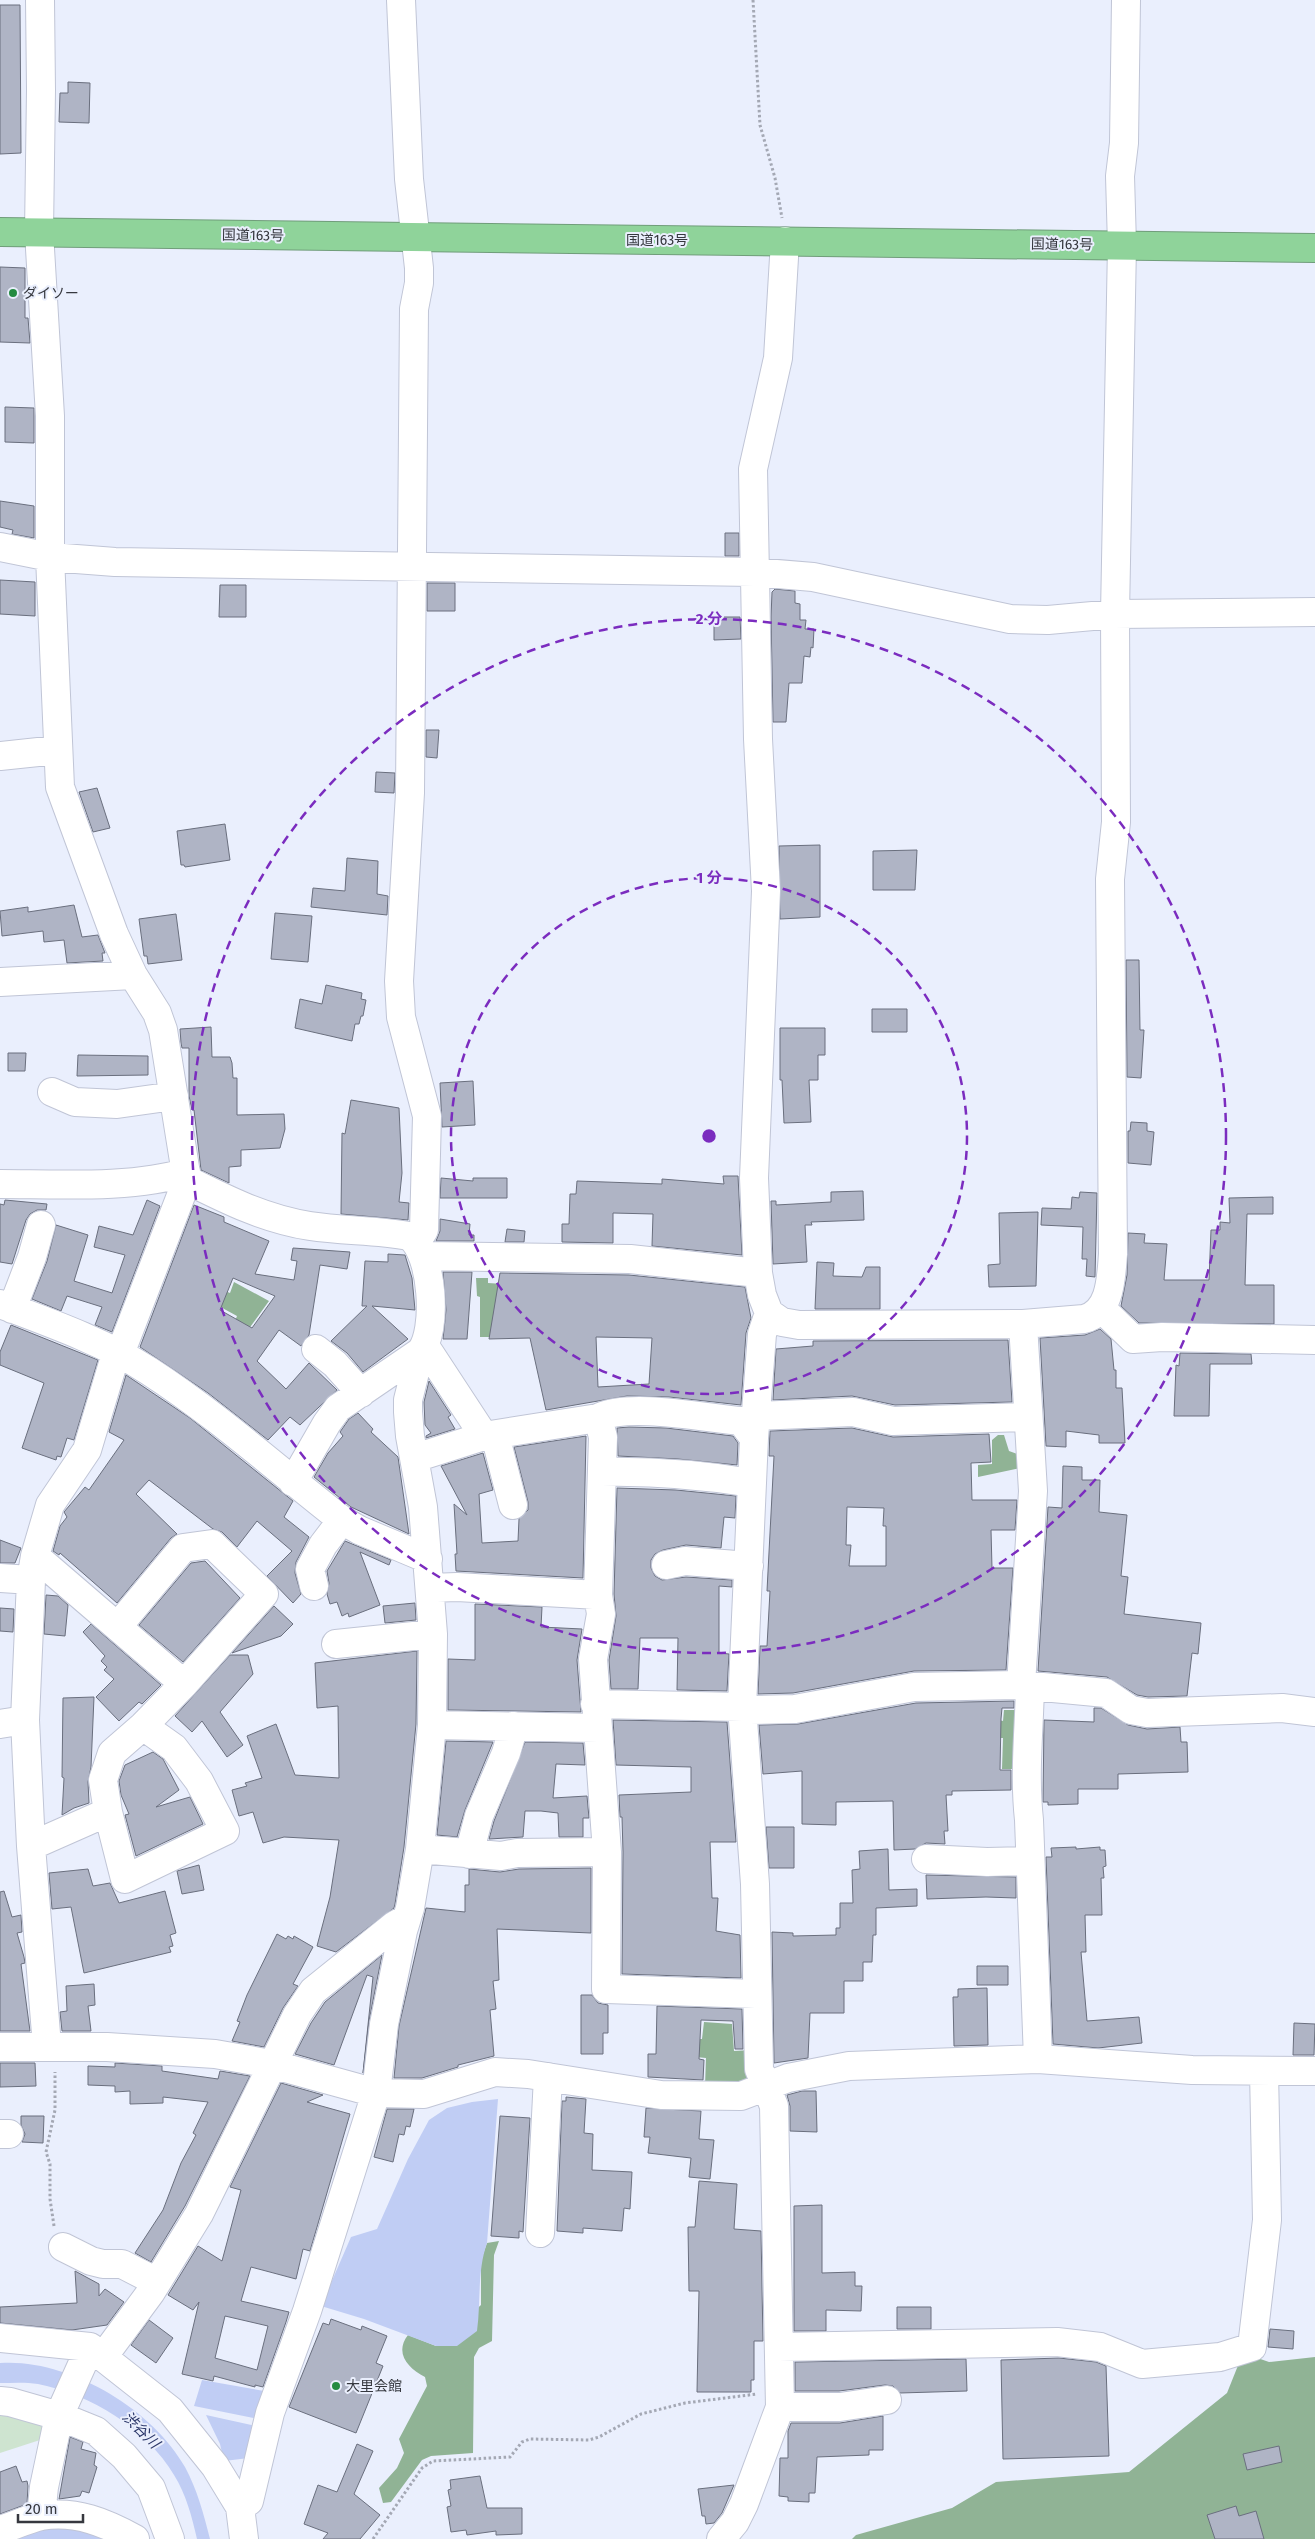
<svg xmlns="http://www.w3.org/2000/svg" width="1315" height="2539" viewBox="0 0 1315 2539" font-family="'Fira Sans','Noto Sans JP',sans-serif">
<rect width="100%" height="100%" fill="#eaeffd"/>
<path fill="#cee4d0" d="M0,2406L51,2417L43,2439L0,2453Z"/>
<path fill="#90b395" d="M476,1278H488V1283L503,1284L500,1337H480V1297L477,1296Z
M234,1282L269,1301L245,1334L233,1326L237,1316L215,1304L220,1289L230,1293Z
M998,1435H1004L1009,1451L1020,1455L1025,1467L978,1477V1465L992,1464V1440Z
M1004,1710H1025L1020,1769H1002L1003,1738H999V1720L1003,1721Z
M704,2022L732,2024L734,2051L752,2050V2073L741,2087L705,2086L706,2058L696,2057V2039H702Z
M499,2241L494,2255L492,2341L479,2348L474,2357L473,2453L431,2456L422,2460L391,2502L383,2503L379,2488L397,2468L404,2453L399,2439L427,2386L425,2377C408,2368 394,2353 408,2335L436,2346L481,2305V2260L487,2243Z
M1243,2353L1269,2362L1315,2357V2539H852L856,2535L952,2508L996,2482L1129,2472L1227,2393Z"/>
<path fill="#c0cdf4" d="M498,2099L487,2243C477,2271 481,2302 477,2331L457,2346H436L364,2319L321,2306L351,2237L377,2229L408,2159L429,2120L447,2108L472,2102Z
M0,2363C67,2358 152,2408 185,2467C197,2489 204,2515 210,2539H197C192,2517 186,2494 174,2475C147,2429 90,2394 38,2384C26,2382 12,2383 0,2383Z
M202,2380L264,2391L258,2419L194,2406Z
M206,2415L256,2426L249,2458L224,2461L220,2444Z
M55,2525L97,2533L104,2539H12Z"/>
<path fill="#afb4c5" stroke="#6a6f7e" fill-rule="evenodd" d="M0,5H20L21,153L0,154Z
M68,82L90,83L89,123L59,122L60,93H68Z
M0,267L25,268V318H28L30,343L0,342Z
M5,407L34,408V443L5,442Z
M0,501L34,506V538L12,534L13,530L0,527Z
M725,533H739V556H725Z
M0,580L35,582V616L0,614Z
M427,583H455V611H427Z
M220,585H246V617H219Z
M775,589L795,591V603L800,604V620H806L805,629H814L813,648L811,647L810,657L804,656L802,683H789L786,722H773L771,617L772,592Z
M714,617H740L741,639L714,640Z
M426,730H439L437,758L426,757Z
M376,772L395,773L394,793L375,792Z
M97,788L110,828L93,832L79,792Z
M225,824L230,860L185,867L184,865H181L177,831Z
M820,845V917L780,919L779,846Z
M917,850L915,890H873V851Z
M347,858L378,861L377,894L388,896L387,915L311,907L313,888L345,891Z
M74,905L82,937L98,935L105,953H102L103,961L67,963L64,940L44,942L43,931L2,936L0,911L28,907V912Z
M275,913L312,916L308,962L271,959Z
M176,914L182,960L148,964L147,956H144L139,919Z
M1126,960H1139L1140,1030H1144L1141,1078L1127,1077Z
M326,985L362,993L361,999L366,1000L363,1016H361L359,1024H355L352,1041L295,1028L300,999L322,1004Z
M872,1009H907V1032H872Z
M211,1027L212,1057H230L232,1063L233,1078H237V1115L284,1114L285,1129L280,1148L241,1150V1166L229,1167V1183L201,1170L194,1110H192L189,1096V1048H182L181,1043L180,1029Z
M780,1028H825V1055H818V1080H809L811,1122L784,1123L782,1080H780Z
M8,1053H26L25,1071H8Z
M78,1055L148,1056V1075L77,1076Z
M473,1081L475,1125L442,1127L440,1083Z
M351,1100L399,1108L402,1173L399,1202L409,1203L408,1220L341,1214L342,1133L345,1134Z
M1131,1122L1147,1123V1131L1154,1132L1151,1165L1128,1163V1131H1130Z
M723,1176H738L742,1255L652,1246L653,1214L613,1213V1243L562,1242V1224H569L570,1194H576L577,1181L662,1184V1179L724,1184Z
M441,1178L473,1181V1178H507V1198H440Z
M863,1191L864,1220L811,1222L812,1225H805L807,1262L773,1264L771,1201H776V1205L831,1202V1192Z
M1080,1192L1097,1193L1095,1277L1086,1276L1087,1259H1082L1083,1227L1041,1225L1042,1208L1071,1209L1072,1197L1079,1198Z
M1273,1197V1214H1247L1245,1285H1274V1324L1139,1323L1121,1306L1127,1275L1128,1233L1145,1234L1144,1243L1167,1244L1164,1280H1209L1211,1230H1220V1222L1230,1223L1229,1198Z
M5,1200L47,1204L46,1210H37L30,1214L26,1220L12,1264L0,1262V1204L4,1205Z
M147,1200L160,1206L112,1332L95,1325L102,1307L67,1296L61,1311L32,1299L47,1261L56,1225L88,1235L74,1281L112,1293L125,1255L94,1247L99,1226L133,1235Z
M194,1205L224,1217V1222L269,1241L255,1274L294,1280L297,1261L291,1260L293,1248L350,1252L347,1269L320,1265L309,1335L301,1346L279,1330L257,1361L286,1389L309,1363L337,1390L300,1425L290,1417L268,1440L208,1393L140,1347ZM233,1278L275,1296L252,1328L220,1310Z
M1038,1212L1036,1286L989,1287L988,1265L1000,1264L999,1213Z
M440,1219L470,1224L469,1235H474V1241H436L440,1231Z
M507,1229L525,1231L524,1242H505Z
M388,1254L405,1255L412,1278L415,1310L372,1306L408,1339L363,1372L347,1353L331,1341L367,1306H362L365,1261L388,1262Z
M817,1262L834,1263L833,1276L862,1277L866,1267H880V1309H815Z
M443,1272H472L467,1339H443L446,1310Z
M500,1273L629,1275L745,1287L751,1318L746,1333L741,1405L669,1397L627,1396L546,1410L530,1338L489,1339ZM596,1337L652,1338L649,1384L598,1387Z
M11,1325L98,1360L74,1440L67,1438L61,1457L57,1456L56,1460L22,1448L44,1383L0,1365V1352Z
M1100,1329L1111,1339L1114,1370H1116V1388H1122L1125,1443H1099V1435L1066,1431V1447L1046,1446L1040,1338L1085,1335Z
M1008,1340L1012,1402L895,1405L852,1396L773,1400L776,1349L813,1346V1341Z
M1180,1353L1251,1354L1252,1364H1210L1209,1416H1174L1176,1365L1179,1366Z
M126,1375L190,1418L293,1501L284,1517L309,1537L296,1562L295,1573L301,1594L293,1603L267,1576L292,1551L257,1521L237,1547L222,1532L213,1529L149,1480L136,1494L177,1534L171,1538L117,1603L60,1553L59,1555L53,1551L60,1526L67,1517L64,1512L85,1487L89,1490L124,1440L109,1432Z
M429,1381L451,1415L448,1417L455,1429L426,1438V1436L431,1433L425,1425L424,1402Z
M358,1413L373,1429L371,1432L398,1457L409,1534L351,1507L314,1477L328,1453L343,1436L340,1432L349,1419Z
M629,1427L666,1428L733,1436L738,1443L737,1465L678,1459L618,1456L617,1428Z
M852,1428L893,1437L989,1434L991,1462L971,1463L972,1500H1017L1015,1530H991L992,1568H1013L1006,1670L914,1671L793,1693L758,1694L760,1646H767L770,1591H767L774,1456H769L770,1431ZM847,1507L884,1508L883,1526H886V1566H849L851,1545H846Z
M586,1436L583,1578L456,1571L455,1554H457L454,1504L467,1515L441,1466L483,1453L493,1490L479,1494L482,1543L518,1541L519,1519L528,1510V1502L514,1447Z
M1063,1466L1082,1467V1480H1100L1099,1512L1127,1515L1121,1576L1128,1577L1124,1614L1201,1623L1198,1654L1192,1653L1187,1696L1148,1697L1137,1695L1107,1677L1038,1671L1048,1507L1062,1508Z
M617,1488L676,1490L736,1496L735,1518L724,1517L721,1548L686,1545L663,1550L655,1554L651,1560V1568L655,1576L662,1580L686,1577L732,1580V1587L719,1586V1653L729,1654L727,1691L677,1690L678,1638H640L638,1689H611L609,1660L616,1616L614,1594Z
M0,1540L21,1548L15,1563H0Z
M345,1541L391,1560L389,1565L360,1552L380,1605L349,1617L348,1613L342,1616L337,1602L330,1604L327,1594L329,1583L327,1571Z
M205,1561L240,1598L183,1662L139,1625L191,1563Z
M46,1595L58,1596L68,1605L65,1636L44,1634Z
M415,1603L416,1620L385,1623L383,1606Z
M475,1604L542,1607L541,1627L582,1629L577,1660L581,1712L448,1710V1659L475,1660Z
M274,1606L293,1624L281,1636L232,1653Z
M0,1608L14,1609L13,1632L0,1631Z
M91,1624L161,1685L142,1704L139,1702L119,1721L96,1697L114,1679L104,1670L107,1667L101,1661L105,1656L83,1632Z
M417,1651L416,1724L404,1847L395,1904L394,1908L336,1952L317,1946L330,1897L339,1840L284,1837L263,1843L253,1812L239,1816L232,1790L247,1786L245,1783L262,1778L247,1736L276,1724L295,1775L339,1778L338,1706L317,1708L315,1663Z
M230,1655H248L253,1674L220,1712L243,1745L227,1757L202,1721L192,1732L175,1716Z
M94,1697L91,1767L88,1782L89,1803L74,1808L62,1815L64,1778L62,1777L63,1698Z
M1014,1701V1708H1002L1001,1719L1000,1770H1011V1790L952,1791V1795H946L948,1831H944L945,1844L926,1843L915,1849L894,1850L893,1801L836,1802V1825L802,1824V1771L763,1774L759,1725L798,1724L916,1703Z
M1094,1708H1101L1128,1725L1147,1729L1180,1727L1181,1742H1187L1188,1772L1118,1774V1789H1078V1804L1048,1805V1802H1043L1044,1720L1094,1722Z
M613,1720L727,1722L736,1842H710L712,1898H718L716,1931L740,1935L741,1978L622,1974L623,1852L622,1817H620L619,1795L691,1792V1767L616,1765Z
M446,1741L493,1742L465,1810L457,1837L437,1835Z
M525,1742L583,1743L585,1765L556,1764L553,1798L587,1796L589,1818H583V1837H559L558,1813L541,1811H525L523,1837L489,1839L494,1821Z
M153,1752L163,1759L179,1790L156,1807L190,1797L203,1824L136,1856L125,1815L129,1814L121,1795L119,1781L125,1765Z
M766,1827H794V1868H769Z
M1076,1847V1849L1100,1847V1850H1105L1106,1866L1103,1867L1104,1878H1101L1102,1915H1085L1086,1952H1081L1087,2021L1139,2017L1142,2043L1098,2048L1053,2044L1046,1857H1052L1051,1848Z
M888,1849L889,1890L917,1889V1906L876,1908V1935H873L872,1962H863V1981H844V2013H810L808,2058L774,2063L772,1932L793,1933V1936L836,1935V1928H840V1903H853L852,1870L860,1869L859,1851Z
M199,1865L204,1890L182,1894L177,1871Z
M591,1868V1933L497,1929L499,1980L493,1981L496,2009L490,2010L494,2056L458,2065V2067L422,2078H394L399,2026L426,1908L465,1912V1885H469V1869L500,1872L519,1869Z
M88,1869L93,1886L110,1883L119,1903L165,1891L176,1933L170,1935L173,1946L169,1947L171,1952L84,1973L71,1907L52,1909L49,1873Z
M926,1875L1016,1877V1898L986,1897L927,1899Z
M4,1891L12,1917L21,1915L22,1932L17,1933L24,1957L25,1963L21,1964L30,2031H0V1892Z
M277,1934L286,1939L288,1936L293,1939L294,1936L313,1947L293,1984L298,1986L283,2008L264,2047L232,2041L240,2022L237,2021L247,1995Z
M382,1955L369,2021L363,2073L373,1977L367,1975L334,2065L295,2054L311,2023L325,2002Z
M977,1966H1008V1985H977Z
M94,1984L95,2005L88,2006L91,2031H62L60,2012L67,2011L66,1986Z
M987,1988L988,2045L954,2046L953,1997H958V1989Z
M581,1995H592L598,2003L608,2005V2033H603V2054H581Z
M657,2006L742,2009L743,2049H735L733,2021L701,2020L699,2059L704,2060L703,2080L648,2077V2054H656Z
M1294,2023L1315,2024L1314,2055H1293Z
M0,2063H35L36,2086L0,2087Z
M115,2063L162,2066V2071L218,2079L220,2071L250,2076L185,2206L151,2262L135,2253L163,2210L181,2163L196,2135L193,2133L208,2102L163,2097V2103L130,2104V2091L115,2092V2086L88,2085V2066L115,2067Z
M281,2083L323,2095L307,2102L350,2114L310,2251L303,2249L296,2279L251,2267L241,2301L289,2312L286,2322L263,2387L255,2385V2387L214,2376L213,2381L182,2374L199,2302L193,2310L168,2295L198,2246L222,2261L241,2190L230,2187ZM225,2316L268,2326L257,2370L215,2358Z
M802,2091H816L817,2132L790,2131V2106L787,2095Z
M566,2097L586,2099L584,2133L593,2134L592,2170L632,2172L630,2209L624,2208L622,2231L583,2228V2233L557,2231L562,2101H566Z
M646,2108L701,2111L699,2139L714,2140L710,2179L689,2177L691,2158L648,2153L650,2137H644Z
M387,2109H414L410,2127L406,2126L404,2135L399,2134L393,2162L374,2157Z
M21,2116H44L43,2143L22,2142L25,2134L21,2125Z
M500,2116L530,2118L523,2232L519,2231V2238L491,2236Z
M699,2181L737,2184L734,2229L761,2231L763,2341H754V2380H751V2392H697L699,2291H689L688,2227H695Z
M822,2205V2273L855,2272V2286H862L861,2311L826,2310V2331H794V2206Z
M75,2271L99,2284V2296L105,2289L124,2302L107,2325L72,2330L0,2323V2307L77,2303Z
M897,2307H931V2329H897Z
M331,2319L361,2330L362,2326L387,2336L376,2363L383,2366L356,2433L289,2407L323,2323L329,2325Z
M149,2320L173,2338L156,2363L131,2345Z
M1270,2329L1294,2331L1293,2349L1268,2347Z
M1059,2358L1096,2362L1106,2366L1109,2456L1003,2459L1001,2360Z
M966,2359L967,2391L900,2393L893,2386L885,2385L839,2391H795V2362Z
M883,2416V2450H869V2455L817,2457L815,2493H809V2502L788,2501V2497L779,2496L780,2458H788V2431L791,2423H840Z
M70,2437L83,2442L81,2449L96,2453L94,2465L97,2467L89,2493L82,2491L80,2496L59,2499Z
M357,2444L373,2451L354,2494L380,2515L360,2539H323L328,2533L304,2524L318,2485L337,2492Z
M1279,2446L1282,2462L1247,2470L1243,2454Z
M16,2466L22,2482L27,2481L28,2486L27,2504L0,2514V2472Z
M480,2476L487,2508H522V2534L496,2535V2531L467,2535L466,2530L451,2532L447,2507L451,2506L448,2490L451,2489L450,2480Z
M734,2485L722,2513L714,2523L706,2524L705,2516H702L698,2489Z
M1236,2506L1239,2516L1256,2511L1264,2539H1215L1207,2515Z"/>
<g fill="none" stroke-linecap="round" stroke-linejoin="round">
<defs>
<path id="minor" d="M40,0L41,90L39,232L50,416V557L60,787L114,934L133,975L157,1013L163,1030L187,1180L120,1354L114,1360L87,1450L50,1505L35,1556L31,1580L25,1720L31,1846L47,2046
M401,0L409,179L419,268V283L414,309L410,793L399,981L401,1017L427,1116L424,1230L417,1241
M785,241L778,358L753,469L758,739L766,891L754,1178L758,1273L762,1295L769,1313L782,1322L799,1325L1023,1324L1084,1319C1111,1312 1111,1278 1113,1254L1110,879L1116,822L1115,614L1122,245L1120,176L1124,143L1126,0
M0,547L50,557L115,562L754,572L813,577L1010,619L1048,620L1115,614L1315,612
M0,756L57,750
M0,982L133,975
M52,1092L75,1102L117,1104L174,1096
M187,1180C227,1200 265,1219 310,1226C343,1231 377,1230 409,1236C433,1252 438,1332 420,1352L408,1400V1412L410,1436L423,1507L433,1634L432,1725L420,1849L410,1908L403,1931L384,2024L376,2093L307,2311L270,2413L249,2501L240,2507
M0,1184C54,1184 135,1189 186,1172
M424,1256L630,1259L758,1273
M0,1304C48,1322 107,1343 149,1371C217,1415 278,1470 342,1520L359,1530L428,1559
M12,1309L32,1257L41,1225
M1102,1309L1133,1339L1162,1337L1315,1340
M425,1346L484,1436
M316,1349L335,1364L361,1393
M756,1416L853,1412L893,1421L1028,1417
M598,1418L603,1437L598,1595L601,1614L593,1659L607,1852L606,1989L756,1994
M495,1435L513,1505
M415,1458L484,1436L598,1418C627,1402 706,1418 741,1421L754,1438
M602,1472C652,1471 702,1475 752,1483
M293,1482L327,1423L338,1408L420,1352
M666,1565L685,1561L749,1566
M0,1578L31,1580
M314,1586L310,1569L323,1545L342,1520
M430,1588L457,1587L598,1595
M118,1626L183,1548L212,1544L264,1594L184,1684
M336,1644L433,1634
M1021,1685L1033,1491L1023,1324
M1030,1687C1029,1732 1024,1774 1029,1820L1038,2059
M595,1704L742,1707L750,1710L795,1709L914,1687L1021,1685L1106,1693L1131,1710L1147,1713L1282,1708L1315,1712
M0,1724L25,1720
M432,1725L598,1728
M108,1812L125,1879L225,1831L199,1781L174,1748L143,1726
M31,1846L108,1812L103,1780L112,1753L143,1726L184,1684L35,1556
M420,1849L501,1856L517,1853L607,1852
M469,1854L479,1816L506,1753L514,1726
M926,1859L987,1862L1030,1861
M0,2047H107L215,2054L271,2064L376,2093L424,2094L495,2072L528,2074L661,2095L741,2096L788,2078L849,2066L1038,2059L1192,2070L1315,2071
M0,2134H9
M540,2233L548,2077
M63,2247L91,2261L103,2264H122L157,2282
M0,2338L90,2347L170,2410L215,2466L240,2507L244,2539
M779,2347L1057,2342L1100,2347L1142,2364L1220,2357L1252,2347L1267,2220L1264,2071
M103,2357L151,2292L199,2214L297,2015L313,1991L395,1925L406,1919
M0,2401L10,2402L59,2416L96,2431L124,2456L151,2488L170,2539
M780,2407H840L887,2400
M41,2516L44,2487L59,2416L90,2347
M0,2530C13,2526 28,2519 41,2516C76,2510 106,2523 135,2539
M721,2539L735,2522L744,2504L780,2407L774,2106L759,2069L755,1884L742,1707L754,1438L762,1334L769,1313"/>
<path id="highway" d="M0,232L1315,248"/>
</defs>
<use href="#minor" stroke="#c0c5d6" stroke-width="30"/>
<use href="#highway" stroke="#709d7a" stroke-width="30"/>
<path stroke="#a4a8b4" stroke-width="3" stroke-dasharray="2.5 2.5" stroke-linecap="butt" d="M753,0L760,125L775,178L782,218
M54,2226L50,2199V2164L46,2152L55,2110V2072
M373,2539L422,2468L433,2461L510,2457L522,2442L530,2439L589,2440L599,2437L641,2414L685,2403L757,2394"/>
<use href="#minor" stroke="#fff" stroke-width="28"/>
<use href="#highway" stroke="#8fd39a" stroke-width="28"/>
</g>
<g fill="none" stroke="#7b2cbf" stroke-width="2.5" stroke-dasharray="9 6">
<circle cx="709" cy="1136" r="258"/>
<circle cx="709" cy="1136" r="517"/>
</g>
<g fill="#248b41" stroke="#eaeffd" stroke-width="2">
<circle cx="13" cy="293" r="5"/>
<circle cx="336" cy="2386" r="5"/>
</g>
<g text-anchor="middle" stroke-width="4" stroke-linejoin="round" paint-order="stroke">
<g font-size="14" fill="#36383f" stroke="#eaeffd">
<text transform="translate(253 235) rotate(1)" y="5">国道163号</text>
<text x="657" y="245">国道163号</text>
<text transform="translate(1062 244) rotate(1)" y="5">国道163号</text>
</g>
<g font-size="14" fill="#36383f" stroke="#eaeffd" text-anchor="start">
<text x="23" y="298">ダイソー</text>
<text x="346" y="2391">大里会館</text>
</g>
<g font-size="15" font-style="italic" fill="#2d396b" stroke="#eaeffd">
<text transform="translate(141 2430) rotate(45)" y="5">渋谷川</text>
</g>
</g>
<circle cx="709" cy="1136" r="8" fill="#7b2cbf" stroke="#eaeffd" stroke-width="2.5"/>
<g font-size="15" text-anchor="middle" font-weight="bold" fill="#7b2cbf" stroke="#eaeffd" stroke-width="4" stroke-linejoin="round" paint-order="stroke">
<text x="709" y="624">2 分</text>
<text x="709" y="883">1 分</text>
</g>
<path d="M18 2514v8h65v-8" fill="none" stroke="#36383f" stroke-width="2.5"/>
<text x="25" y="2514" font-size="15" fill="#36383f" stroke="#eaeffd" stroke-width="4" paint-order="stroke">20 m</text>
</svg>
